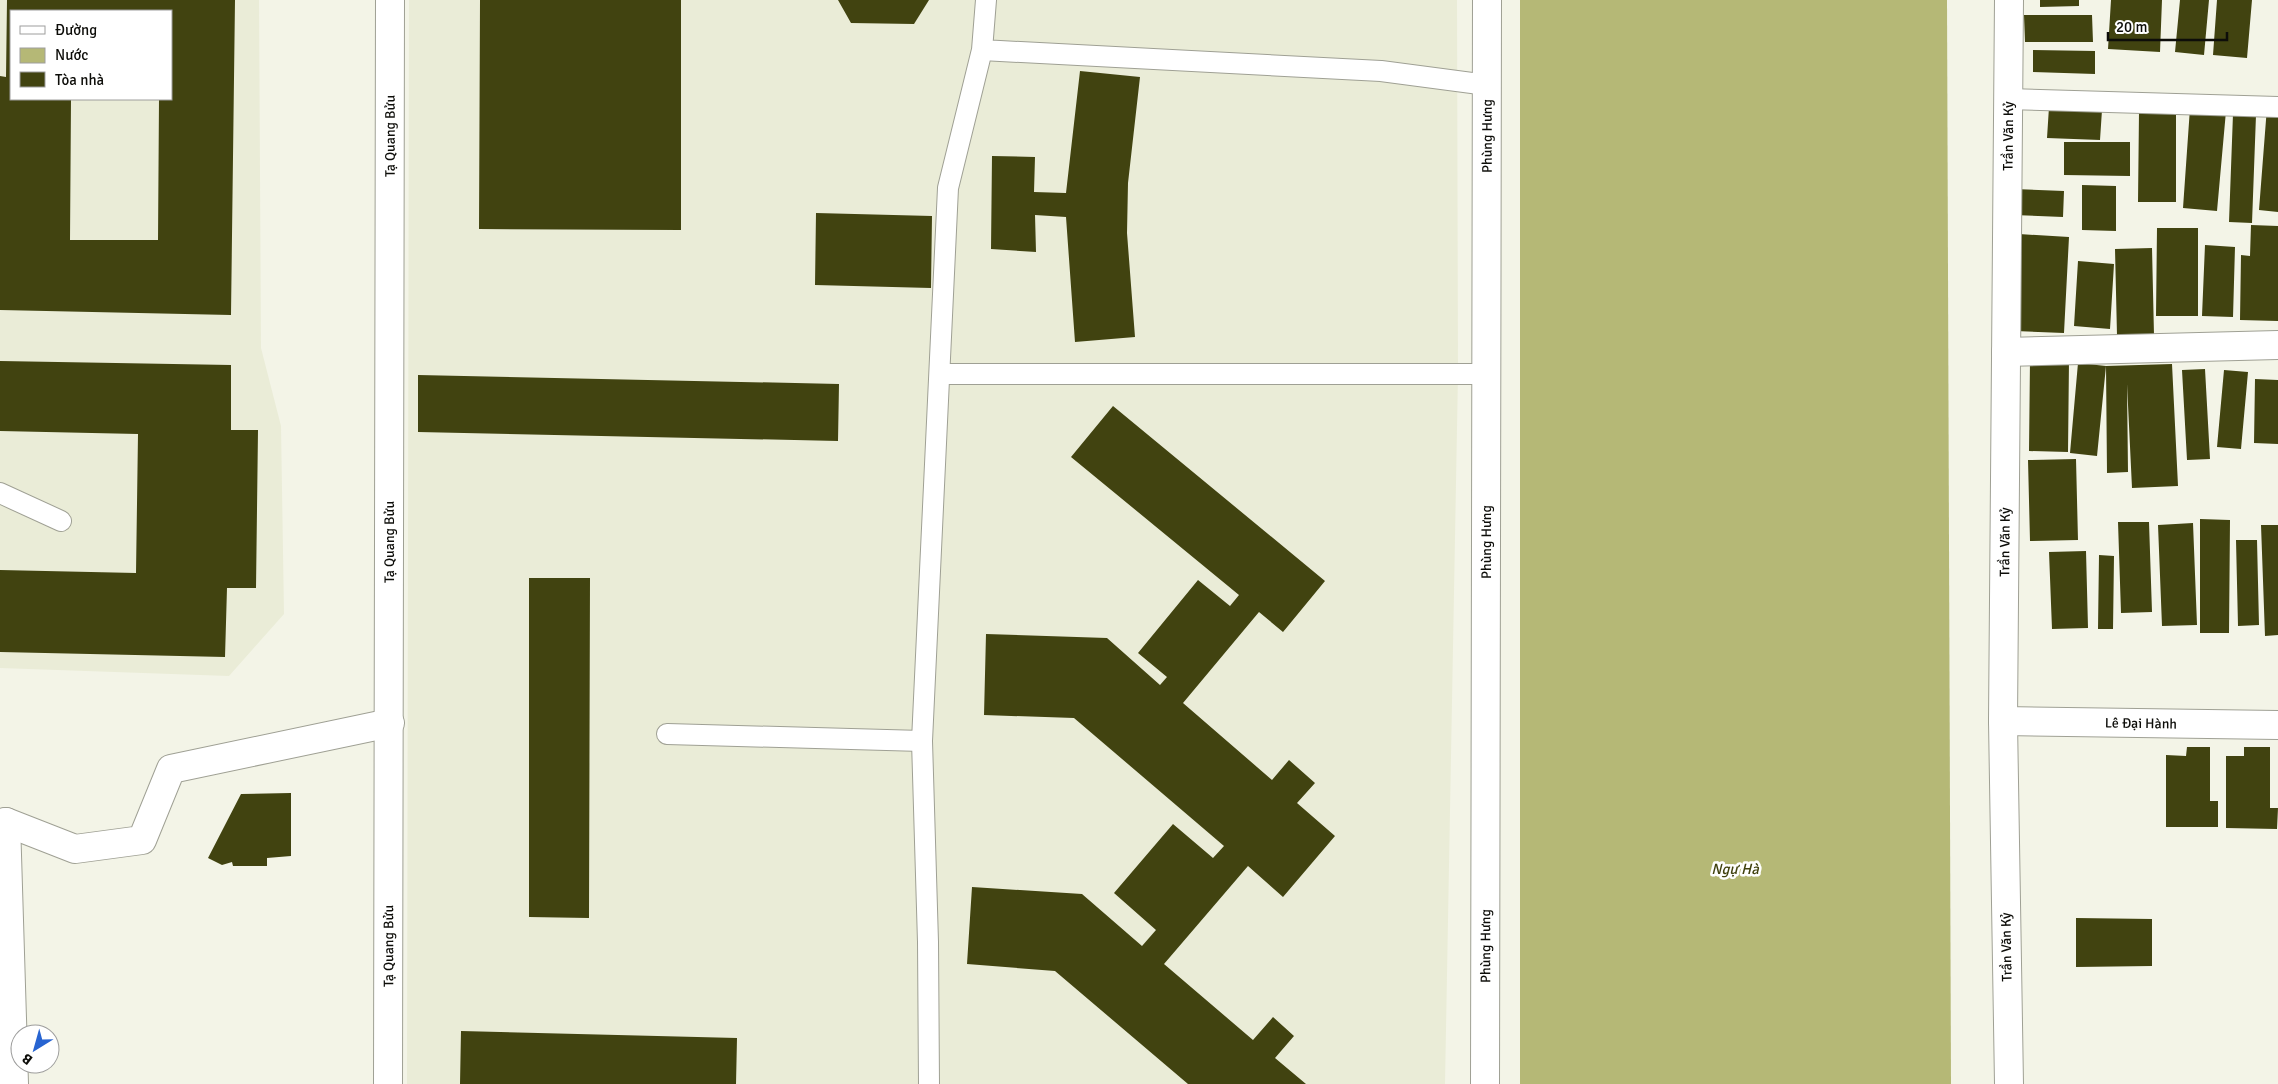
<svg xmlns="http://www.w3.org/2000/svg" width="2278" height="1084" viewBox="0 0 2278 1084" font-family="Signika,sans-serif">
<rect width="100%" height="100%" fill="#f3f4e7"/>
<path fill="#eaecd7" fill-rule="evenodd" d="M0,0H259L261,348L281,426L284,614L229,676L0,668ZM11,11H171V99H11Z
M409,0H1457L1458,374L1445,1084H407Z"/>
<path fill="#b5b876" d="M1520,0H1947L1951,1084H1520Z"/>
<path fill="#414310" fill-rule="evenodd" d="M7,0H235L231,315L0,310V76L6,77ZM11,11H171V99H159L158,240H70L71,99H11Z
M480,0H681V230L479,229Z
M838,0H929L914,24L851,23Z
M2040,0H2079V6L2040,7Z
M2111,0H2162L2160,52L2108,49Z
M2180,0H2209L2204,55L2175,52Z
M2217,0H2252L2247,58L2213,55Z
M2024,15H2092L2093,42H2025Z
M2033,50L2095,51V74L2033,72Z
M1080,71L1140,77L1128,183L1127,233L1135,337L1075,342L1066,217L1035,215L1036,252L991,249L992,156L1035,157L1034,192L1066,193Z
M2049,107L2102,110L2100,140L2047,138Z
M2267,107H2278V212L2259,210Z
M2190,108L2226,111L2217,211L2183,208Z
M2139,112H2176V202H2138Z
M2233,114L2256,115L2252,223L2229,222Z
M2064,142H2130V176L2064,175Z
M2082,185L2116,186V231L2082,230Z
M2014,189L2064,191L2063,217L2013,215Z
M816,213L932,216L931,288L815,285Z
M2251,225L2278,226V321L2240,320L2241,255L2250,256Z
M2157,228H2198V316H2156Z
M2019,234L2069,237L2064,333L2015,331Z
M2205,245L2235,247L2233,317L2202,316Z
M2152,248L2154,335H2117L2115,249Z
M2078,261L2114,264L2110,329L2074,326Z
M2030,360H2069L2068,452L2029,451Z
M0,361L231,365V430H258L256,588H227L225,657L0,652V570L136,573L138,434L0,431Z
M2078,363L2106,366L2097,456L2070,453Z
M2172,364L2178,486L2132,488L2127,384L2128,472L2107,473L2106,366Z
M2205,369L2210,459L2187,460L2182,370Z
M2224,370L2248,372L2241,449L2217,447Z
M418,375L839,384L838,441L418,432Z
M2255,379L2278,380V444L2254,443Z
M1113,406L1325,581L1283,632L1259,612L1183,703L1272,780L1289,760L1315,783L1297,803L1335,836L1283,897L1248,866L1164,964L1253,1040L1273,1017L1294,1036L1275,1058L1306,1084H1188L1055,971L967,964L972,887L1082,894L1142,946L1156,930L1114,893L1173,824L1213,858L1224,846L1074,718L984,715L986,634L1107,638L1160,685L1167,677L1138,653L1198,580L1230,606L1239,595L1071,457Z
M2076,459L2078,540L2030,541L2028,460Z
M2200,519L2230,520L2229,633H2200Z
M2118,522H2149L2152,612L2121,613Z
M2193,523L2197,625L2162,626L2158,525Z
M2261,525H2278V635L2265,636Z
M2236,540H2257L2259,625L2238,626Z
M2086,551L2088,628L2052,629L2049,552Z
M2099,555L2114,556L2113,629H2098Z
M529,578H590L589,918L529,917Z
M2187,747H2210V801H2218V827H2166V755L2186,756Z
M2244,747H2270V808H2278L2277,829L2226,828V756H2244Z
M291,793V856L267,858V866H233L232,862L222,865L208,858L241,794Z
M2076,918L2152,919V966L2076,967Z
M461,1031L737,1038L736,1084H460Z"/>
<g fill="none" stroke-linecap="round" stroke-linejoin="round">
<defs>
<path id="lane" d="M982,50L1381,71L1487,85
M2007,99L2278,107
M940,374H1488
M0,493L61,521
M667,734L922,741
M929,1084L928,942L922,741L948,188L982,50L986,0"/>
<g id="street">
<path d="M2006,352L2278,345"/>
<path id="s1" d="M2003,721L2278,725"/>
<path d="M6,822L14,1084"/>
<path d="M0,823L6,822L75,849L142,840L171,769L390,723"/>
<path id="s2" d="M388,1084L390,0"/>
<path id="s3" d="M1485,1084L1487,0"/>
<path id="s4" d="M2009,1084L2003,721L2009,0"/>
</g>
</defs>
<use href="#lane" stroke="#9fa094" stroke-width="22"/>
<use href="#street" stroke="#9fa094" stroke-width="30"/>
<use href="#lane" stroke="#fff" stroke-width="20"/>
<use href="#street" stroke="#fff" stroke-width="28"/>
</g>
<g text-anchor="middle" stroke-width="5" stroke-linejoin="round" paint-order="stroke">
<g font-size="14" fill="#0d0d09" stroke="#fff">
<text dy="5" stroke="none"><textPath href="#s2" startOffset="948">Tạ Quang Bửu</textPath></text>
<text dy="5" stroke="none"><textPath href="#s3" startOffset="948">Phùng Hưng</textPath></text>
<text dy="5" stroke="none"><textPath href="#s4" startOffset="948">Trần Văn Kỷ</textPath></text>
<text dy="5" stroke="none"><textPath href="#s2" startOffset="542">Tạ Quang Bửu</textPath></text>
<text dy="5" stroke="none"><textPath href="#s3" startOffset="542">Phùng Hưng</textPath></text>
<text dy="5" stroke="none"><textPath href="#s4" startOffset="542">Trần Văn Kỷ</textPath></text>
<text dy="5" stroke="none"><textPath href="#s1" startOffset="138">Lê Đại Hành</textPath></text>
<text dy="5" stroke="none"><textPath href="#s2" startOffset="138">Tạ Quang Bửu</textPath></text>
<text dy="5" stroke="none"><textPath href="#s3" startOffset="138">Phùng Hưng</textPath></text>
<text transform="translate(2006 947) rotate(-91)" y="5">Trần Văn Kỷ</text>
</g>
<g font-size="15" font-style="italic" fill="#41420f" stroke="#fff">
<text x="1735" y="874">Ngự Hà</text>
</g>
</g>
<rect x="10" y="10" width="162" height="90" fill="#ffffff" stroke="#9e9e9d"/>
<rect x="20" y="26" width="25" height="8" fill="#ffffff" stroke="#9e9e9d"/>
<text x="55" y="35" font-size="15" fill="#0d0d09">Đường</text>
<rect x="20" y="48" width="25" height="15" fill="#b5b876" stroke="#9e9e9d"/>
<text x="55" y="60" font-size="15" fill="#0d0d09">Nước</text>
<rect x="20" y="72" width="25" height="15" fill="#414310" stroke="#9e9e9d"/>
<text x="55" y="85" font-size="15" fill="#0d0d09">Tòa nhà</text>
<g transform="translate(35 1049) rotate(217)"><circle r="24" fill="#ffffff" stroke="#9e9e9d"/>
<path d="M0-4L9 19L0 12L-9 19Z" fill="#2764d1"/>
<text y="-8" font-size="14" font-weight="bold" text-anchor="middle" fill="#0d0d09">B</text>
</g>
<path d="M2108 32v8h119v-8" fill="none" stroke="#0d0d09" stroke-width="2.5"/>
<text x="2116" y="32" font-size="15" fill="#0d0d09" stroke="#ffffff" stroke-width="4" paint-order="stroke">20 m</text>
</svg>
